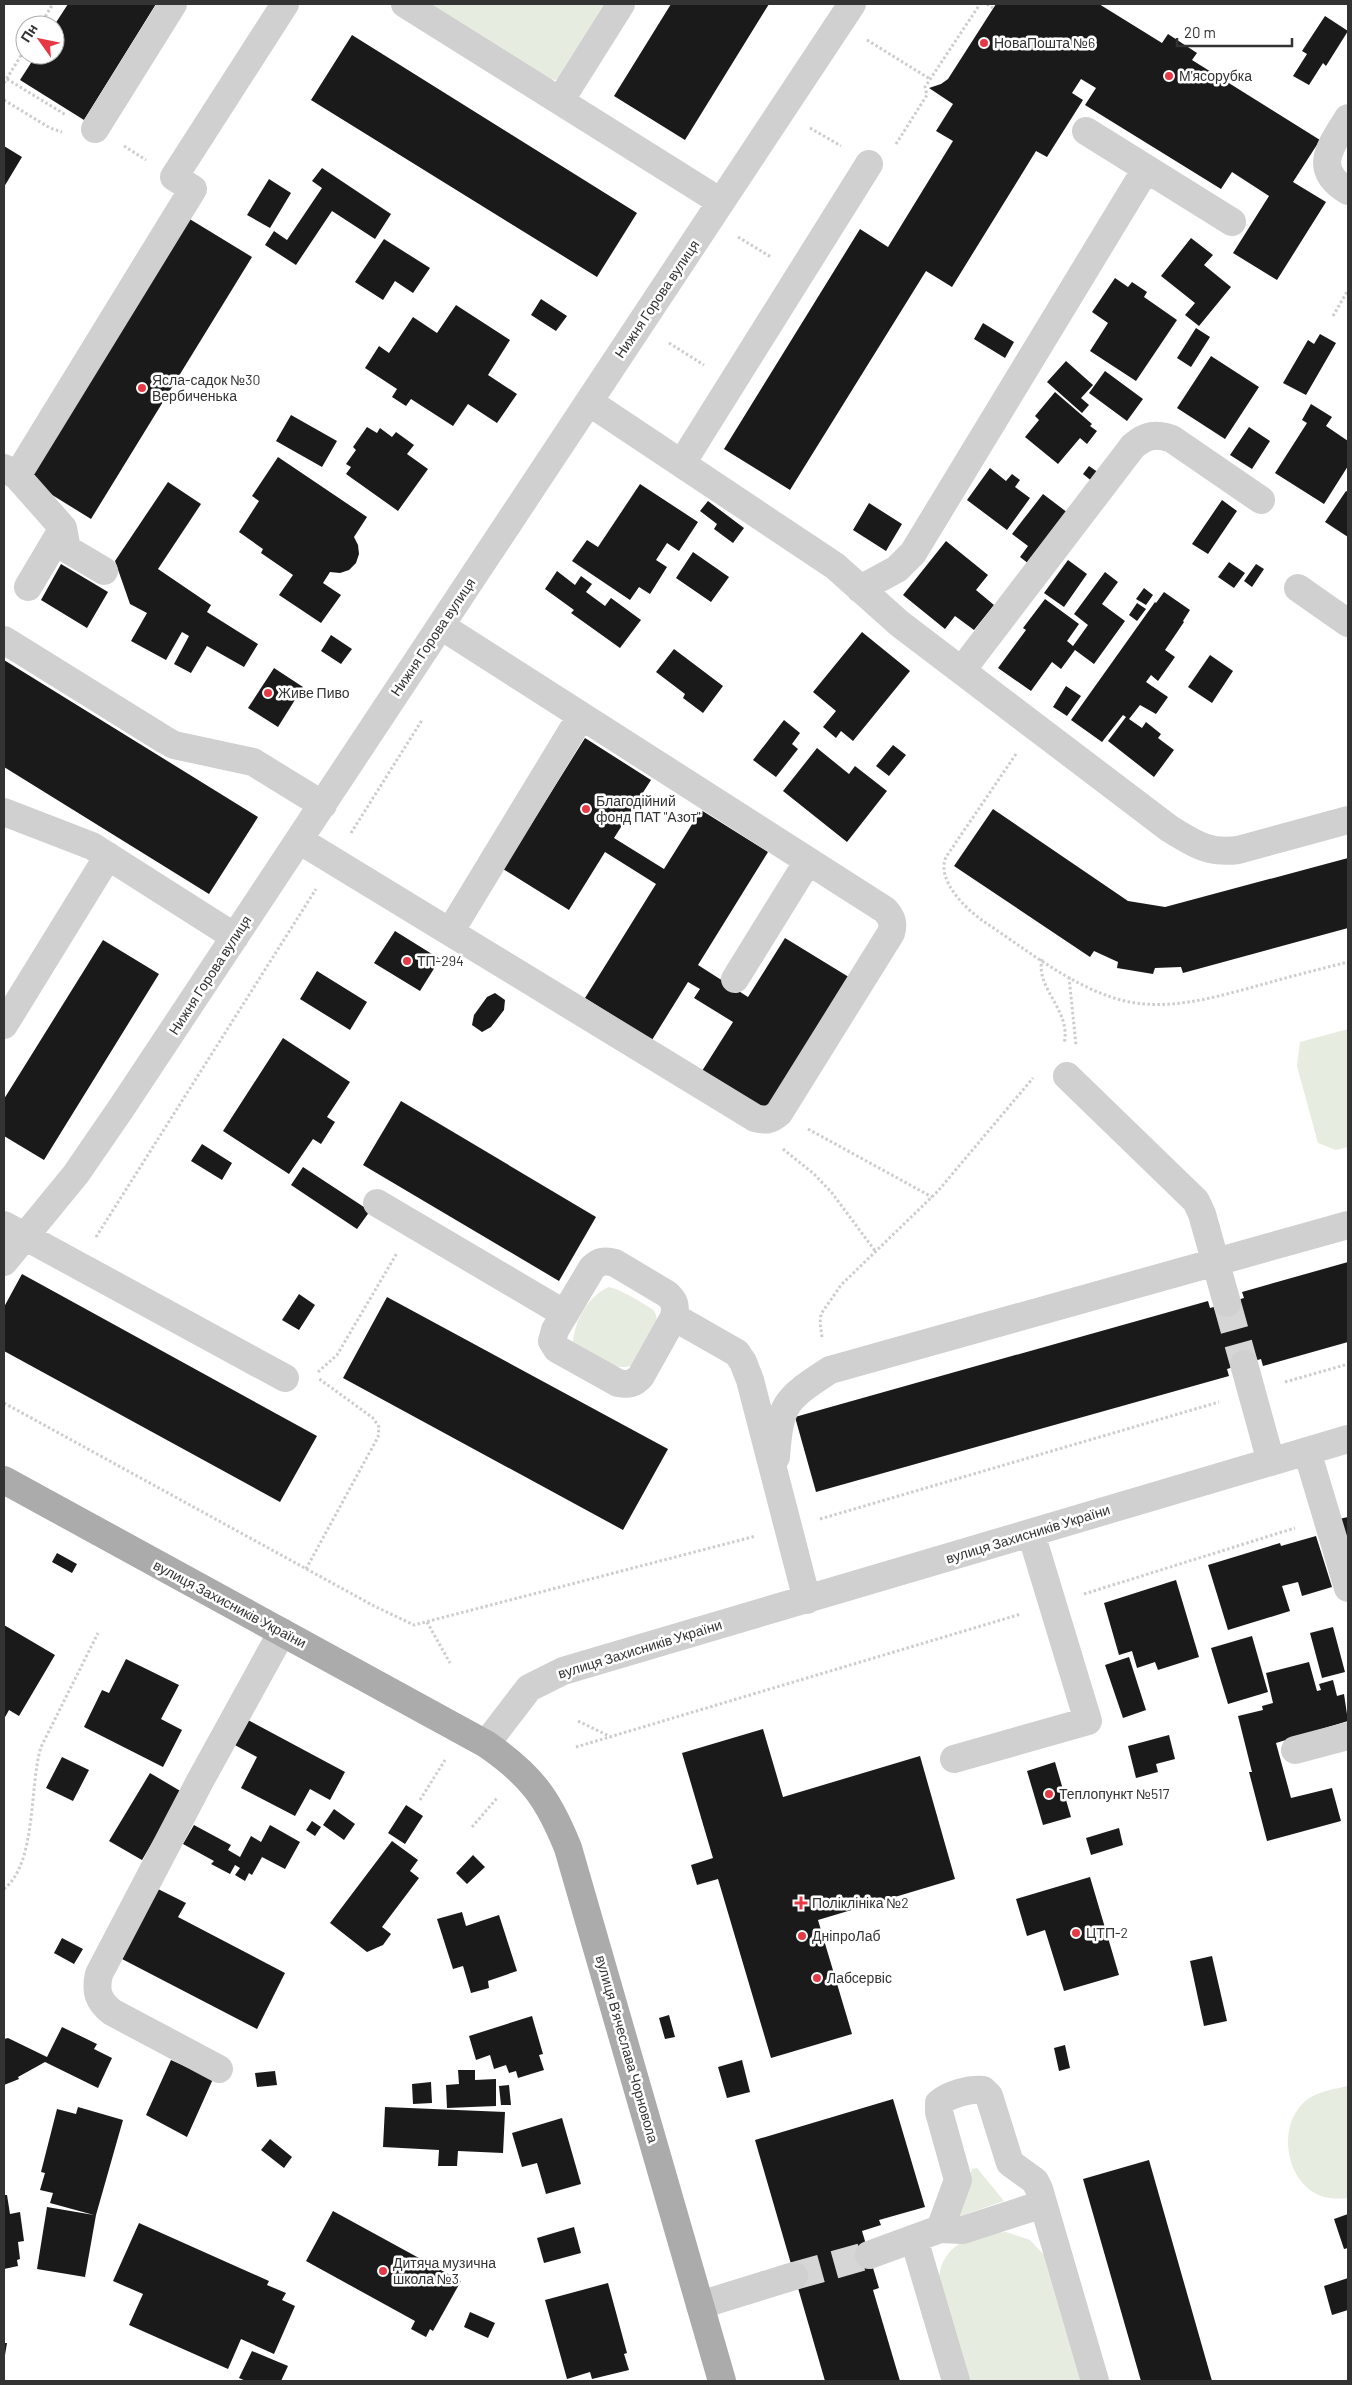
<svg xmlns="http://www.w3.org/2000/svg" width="1352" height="2385" viewBox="0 0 1352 2385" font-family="Barlow,sans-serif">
<rect width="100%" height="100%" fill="#fff"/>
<path fill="#e6ecdf" d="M424,4H612L563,78L555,80L546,78Z
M1348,1029V1147L1336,1150L1318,1143L1297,1066L1300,1042Z
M609,1287C621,1290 630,1296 641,1302C645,1305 652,1308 654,1311C665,1326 639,1354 631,1366C608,1371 591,1354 573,1342C575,1320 588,1296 609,1287Z
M1348,2086V2198C1339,2199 1330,2199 1321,2196C1284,2182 1276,2122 1308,2099C1319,2091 1335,2089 1348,2086Z
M977,2168L1004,2201L955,2218L972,2169Z
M1006,2232L1030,2240L1046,2257L1084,2381H967L939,2277C944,2241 974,2235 1006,2232Z"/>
<path fill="#1a1a1a" d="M68,4H156L84,120L20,80L36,55H55V24Z
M671,4H769L685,140L614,96Z
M996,4H1099L1162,43L1168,34L1197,53L1192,60L1320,140L1293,182L1326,202L1277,280L1233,253L1269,196L1232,172L1221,189L1085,105L1096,88L1081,79L1072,93L1083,100L1047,157L1036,151L952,287L926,271L790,490L724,449L860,229L888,247L953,141L936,131L953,104L929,88L941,84L948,79Z
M1325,16L1348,31L1326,66L1323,63L1309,85L1293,76L1307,54L1302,51Z
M352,35L637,213L597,277L311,100Z
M4,146L22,157L4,187Z
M322,168L391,214L375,239L332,211L296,265L265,245L274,231L287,240L322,188L312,181Z
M269,179L291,193L270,228L247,215Z
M188,218L252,257L91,519L28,480Z
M1191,238L1213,255L1204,265L1231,287L1199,326L1185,315L1195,303L1161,276Z
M384,239L430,268L413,293L395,281L383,300L355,282Z
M1115,278L1128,287L1132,282L1147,292L1144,297L1177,320L1136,381L1090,351L1108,323L1092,312Z
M541,299L567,316L556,331L531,315Z
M456,305L510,340L488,375L517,394L497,423L468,404L453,426L411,399L406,406L392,397L397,389L365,368L379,346L389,353L413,317L437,333Z
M983,323L1014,342L1005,358L974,339Z
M1196,328L1210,337L1191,367L1177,358Z
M1320,334L1336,343L1306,395L1283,383L1308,340L1314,344Z
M1211,356L1259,387L1225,439L1177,408Z
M1066,361L1093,385L1081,398L1089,405L1082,413L1047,382Z
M1105,371L1143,399L1127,421L1089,393Z
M1055,392L1092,424L1090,426L1097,431L1087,444L1080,438L1058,464L1025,437L1039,420L1035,416Z
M1311,404L1332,417L1326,426L1348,441V466L1324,504L1275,473L1307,423L1302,420Z
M291,415L337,441L322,467L276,441Z
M367,427L377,433L380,428L392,437L396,432L414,445L407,454L428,469L398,511L346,474L351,467L346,464L356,450L353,447Z
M1249,427L1270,441L1252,469L1230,455Z
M278,457L367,517L354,537L358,545L359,554L356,563L349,570L340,573L330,572L323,583L341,595L321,623L279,595L293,575L261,553L263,549L239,532L259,501L252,496Z
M1089,466L1099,473L1093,482L1083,474Z
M990,468L1006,481L1012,474L1020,480L1015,487L1030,498L1007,530L967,500Z
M168,482L201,504L158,569L211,605L207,612L258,644L244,667L207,646L191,673L174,664L189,636L182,632L166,660L131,641L147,613L130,604L115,561Z
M640,484L698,522L679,551L667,543L656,560L667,567L650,594L639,587L630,600L572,561L587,540L598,547Z
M1346,491L1348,492V537L1325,522Z
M1043,494L1068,513L1029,564L1020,557L1028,546L1012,534Z
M1222,500L1237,511L1208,554L1192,544Z
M708,501L744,528L733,543L714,529L717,524L700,511Z
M869,503L902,524L886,551L853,530Z
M946,541L988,575L976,590L994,605L974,630L955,616L945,629L903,595Z
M693,552L729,577L711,602L676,578Z
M1068,560L1087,574L1064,607L1044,593Z
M1229,562L1245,573L1234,588L1218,577Z
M61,564L108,592L87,628L41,600Z
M1256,564L1264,569L1252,587L1244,581Z
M557,571L575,585L581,576L592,584L586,592L605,606L611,598L641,620L620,648L571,613L574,610L545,589Z
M1105,572L1118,582L1102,604L1125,621L1094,664L1075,650L1061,669L1052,662L1031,691L998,668L1026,630L1023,628L1045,599L1079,624L1067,641L1073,646L1088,625L1074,614Z
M1144,588L1153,595L1146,605L1136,599Z
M1164,592L1190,610L1183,621L1184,622L1165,650L1175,657L1158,681L1151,675L1146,682L1168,697L1156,714L1140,705L1129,719L1142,728L1146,722L1161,734L1158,738L1174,750L1154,777L1108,741L1126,717L1123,715L1102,742L1071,720L1155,602L1156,603Z
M1137,603L1146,609L1137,621L1129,615Z
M862,632L910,671L853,741L841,731L836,738L823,727L836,711L813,692Z
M331,635L352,649L341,664L321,651Z
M674,649L723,686L703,713L683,698L685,694L656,672Z
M1210,655L1233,671L1212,703L1188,687Z
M4,660L258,817L209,894L4,767Z
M274,668L303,687L278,727L248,708Z
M1066,686L1081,696L1067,716L1053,707Z
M784,720L800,733L792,744L798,749L776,777L753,760Z
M585,738L651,780L614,838L664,869L701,810L768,852L698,965L748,997L785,938L852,979L769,1112L702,1071L733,1022L694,998L700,989L688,982L652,1040L585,998L656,884L605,852L569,910L503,869Z
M893,745L906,755L889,776L876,766Z
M817,748L849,774L855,766L887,791L847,842L783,791Z
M993,809L1128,901L1165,907L1348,858V928L1183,973L1181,967L1155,968L1153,974L1117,968L1118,962L1094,951L1090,957L954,866Z
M395,931L440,959L420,991L374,963Z
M103,940L159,974L44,1160L4,1136V1099Z
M317,971L367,1002L350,1030L300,999Z
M495,993L505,1000L504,1010L491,1027L482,1032L472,1025L474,1015L487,997Z
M283,1038L350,1082L327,1117L335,1122L321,1144L313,1139L289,1174L223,1131Z
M401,1101L596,1217L559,1281L363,1165Z
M202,1144L232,1163L222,1180L191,1161Z
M303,1167L370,1211L357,1229L291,1185Z
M1348,1262V1342L1263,1366L1261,1359L1227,1369L1229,1376L816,1492L795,1417L1208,1301L1210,1308L1244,1298L1242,1292Z
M22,1274L317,1436L280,1502L4,1351V1307Z
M299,1294L315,1305L299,1330L282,1320Z
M387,1297L668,1449L623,1530L343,1378Z
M1348,1517V1548L1339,1519Z
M1316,1536L1332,1587L1302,1596L1298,1582L1282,1586L1290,1611L1228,1630L1208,1565L1280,1543L1281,1546Z
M57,1553L77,1564L72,1573L52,1562Z
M1176,1580L1199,1657L1158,1670L1155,1662L1137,1668L1132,1651L1119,1655L1104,1603Z
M4,1625L55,1655L19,1716L9,1710L4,1719Z
M1333,1627L1345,1672L1322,1678L1310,1633Z
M1252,1636L1268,1692L1228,1704L1211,1648Z
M1129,1657L1146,1710L1123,1718L1105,1665Z
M126,1659L179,1685L161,1719L182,1730L163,1767L84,1727L102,1690L109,1693Z
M1309,1662L1317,1691L1321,1690L1319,1684L1333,1680L1337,1696L1344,1694L1348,1721L1276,1743L1291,1798L1332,1788L1341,1821L1267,1841L1249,1772H1252L1238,1716L1263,1710L1262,1706L1273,1703L1266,1673Z
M246,1719L345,1772L330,1800L310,1789L295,1816L241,1788L257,1757L233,1744Z
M763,1729L783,1797L920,1756L955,1879L818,1920L852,2034L771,2058L718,1879L697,1885L691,1865L713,1858L682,1753Z
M1169,1735L1175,1759L1156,1764L1158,1772L1136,1778L1128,1746Z
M62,1757L89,1770L73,1801L46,1788Z
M1055,1762L1071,1817L1043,1825L1027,1771Z
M150,1773L182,1792L142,1860L109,1841Z
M406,1805L423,1816L405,1844L388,1833Z
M334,1809L355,1824L344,1840L323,1825Z
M312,1821L321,1827L315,1836L306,1830Z
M194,1825L231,1845L228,1850L240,1857L251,1836L261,1842L270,1825L300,1842L285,1869L262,1857L252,1875L249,1873L245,1881L235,1875L240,1868L235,1865L230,1874L211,1864L214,1861L183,1844Z
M1119,1828L1123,1845L1091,1855L1086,1838Z
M392,1841L418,1860L410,1871L419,1878L382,1927L391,1934L383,1945L367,1952L330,1923Z
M473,1855L485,1867L467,1884L456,1873Z
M1090,1877L1119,1975L1064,1991L1045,1930L1027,1936L1016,1899Z
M158,1889L186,1903L178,1917L285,1973L257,2029L122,1959Z
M462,1912L466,1926L499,1915L517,1971L488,1981L489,1988L471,1993L463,1966L453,1969L437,1919Z
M62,1938L83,1949L74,1964L54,1953Z
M1212,1956L1227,2021L1204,2026L1190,1961Z
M669,2015L675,2037L665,2039L659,2018Z
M532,2016L543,2054L539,2055L544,2070L518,2078L516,2071L509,2073L506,2065L494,2069L490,2055L476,2060L469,2036Z
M62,2027L97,2044L94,2049L112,2058L98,2088L45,2062L18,2077L19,2079L4,2085V2039L8,2038L47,2057Z
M1065,2045L1070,2068L1059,2071L1054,2048Z
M171,2060L213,2079L187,2137L146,2115Z
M742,2060L750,2092L727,2098L718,2067Z
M458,2070H475V2080L496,2079V2106L447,2108L446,2085L459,2084Z
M275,2071L277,2085L257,2087L255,2073Z
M431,2082L432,2103L413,2104L412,2084Z
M509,2085L511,2105H501L499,2086Z
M893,2099L925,2207L879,2220L881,2225L862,2231L879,2288L873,2290L900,2381H825L755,2140Z
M78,2107L123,2120L96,2215L85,2277L37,2269L47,2207L94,2215L50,2203L53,2193L40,2190L45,2173L41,2172L57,2109L76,2114Z
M385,2107L505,2112L503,2153L458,2151L457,2166H438L439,2150L383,2147Z
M562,2118L581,2184L546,2194L537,2163L522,2167L512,2133Z
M270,2139L292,2157L284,2168L261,2150Z
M1149,2160L1212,2381H1141L1083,2179Z
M4,2195H7L10,2214L20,2212L24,2241L18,2242L20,2259L17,2260L18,2266L4,2269Z
M333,2211L461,2281L433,2331L430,2329L426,2337L411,2329L415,2321L306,2261Z
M1348,2214V2248L1344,2249L1334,2219Z
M139,2223L269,2281L267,2285L286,2293L282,2300L295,2306L274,2354L241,2339L228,2369L129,2325L143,2294L113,2281Z
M574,2227L581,2253L544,2263L537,2238Z
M1348,2278V2310L1332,2315L1324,2286Z
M608,2283L627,2353L624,2354L629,2370L592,2379L590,2372L567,2379L545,2300Z
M470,2312L495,2323L488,2338L464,2327Z
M4,2343H7L5,2355H4Z
M252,2351L288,2366L281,2381H246L239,2378Z"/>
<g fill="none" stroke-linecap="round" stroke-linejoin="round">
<path stroke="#d6d6d6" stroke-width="28" stroke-dasharray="28 14" stroke-linecap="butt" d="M1227,1303L1244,1364
M794,2276L869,2255"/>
<path stroke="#cdcdcd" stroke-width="3" stroke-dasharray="2.5 2.5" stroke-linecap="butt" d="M987,4L993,8
M40,25L53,4
M867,40L930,79
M7,79L66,115
M4,83L25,49
M4,100L50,128L62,132
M810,128L841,146
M896,144L927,95L925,87L980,4
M124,146L146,160
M738,237L771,257
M1333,316L1348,290
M669,343L704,365
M1016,754L946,857C936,880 965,908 983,921C1024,948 1067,983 1114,998C1163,1014 1216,997 1264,984C1292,976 1320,969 1348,962
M351,833L422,720
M1042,959C1035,989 1072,1010 1064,1044
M1069,977L1076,1045
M808,1129L932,1197
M783,1149L814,1174L832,1193L876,1252
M96,1237L316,889
M822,1337L820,1323L821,1314L841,1285L938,1191L1033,1078
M318,1372L337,1355L397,1253
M1285,1382L1348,1364
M4,1403L374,1606L414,1625L756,1536
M820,1519L1219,1402
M306,1569L378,1437L379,1427L373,1418L318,1378
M1084,1594L1295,1528
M427,1622L450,1663
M578,1721L611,1737
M576,1747L1021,1614
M420,1800L445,1760
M472,1827L498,1797
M4,1889C37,1863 29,1786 41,1747L98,1633"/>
<path stroke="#d0d0d0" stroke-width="28" d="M405,4L721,202
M560,101L621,4
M1348,118C1331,146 1311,169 1348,191
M95,129L173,4
M1086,131L1232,222
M589,402L835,566L900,624L1170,829C1195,844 1208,854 1238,850L1348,820
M682,463L869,164
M4,468L17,476L193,189L174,177L285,4
M17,476L63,528L67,549L104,571
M28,587L63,528
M1298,588L1348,623
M860,589L897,569L913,553L1146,169
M4,640L165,740L174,745L253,762L323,805
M962,670L1133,446C1146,435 1156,433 1172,439L1261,500
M4,812L92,846L235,937
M299,840L755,1118C766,1121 771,1120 779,1113L891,933C894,923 892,918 885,910L441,626
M450,932L581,716
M735,979L808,861
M4,1025L108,856
M1067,1076L1196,1201L1202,1214L1227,1303
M377,1203L565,1314
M4,1225L285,1378
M4,1262L76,1174L122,1107L852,4
M674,1317L641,1376C634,1384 628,1385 618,1383L557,1349L552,1341L555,1330L592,1268C599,1261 605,1260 615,1263L667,1294C675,1301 676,1306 674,1317L737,1353L743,1362L750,1380L807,1600
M1244,1364L1271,1462
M1307,1451L1348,1588
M776,1457C780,1402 786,1399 830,1370L1348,1225
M486,1744L529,1688L563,1671L1348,1439
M1295,1750L1348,1736
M954,1759L1088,1721L1031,1533
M219,2069L112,2012C98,2001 95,1991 99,1974L200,1781L282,1632
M940,2229L958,2180L939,2112V2103C950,2094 969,2089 983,2090L989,2096L1010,2163L1035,2181L1039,2189L1095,2381
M914,2239L956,2381
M869,2255L940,2229L963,2230L1043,2204
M700,2305L794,2276"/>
<path stroke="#ababab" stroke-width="28" d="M4,1480L486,1744C531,1775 548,1798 568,1848L722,2381"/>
</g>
<g fill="#e63946" stroke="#fff" stroke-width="2">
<circle cx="984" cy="43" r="5"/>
<circle cx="1169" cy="76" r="5"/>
<circle cx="142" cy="388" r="5"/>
<circle cx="268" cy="693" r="5"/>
<circle cx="586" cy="809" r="5"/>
<circle cx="407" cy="961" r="5"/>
<circle cx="1049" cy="1794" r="5"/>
<path d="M798.5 1895.5h5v5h5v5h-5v5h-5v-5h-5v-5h5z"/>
<circle cx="1076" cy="1933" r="5"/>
<circle cx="802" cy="1936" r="5"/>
<circle cx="817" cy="1978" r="5"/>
<circle cx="383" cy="2271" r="5"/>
</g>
<g text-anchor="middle" stroke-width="5" stroke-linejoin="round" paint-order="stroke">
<g font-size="14" fill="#333" stroke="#fff" text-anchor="start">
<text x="994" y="48">НоваПошта №6</text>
<text x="1179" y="81">М'ясорубка</text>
<text x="152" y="385">Ясла-садок №30<tspan x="152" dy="16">Вербиченька</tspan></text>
<text x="278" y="698">Живе Пиво</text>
<text x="596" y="806">Благодійний<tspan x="596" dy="16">фонд ПАТ "Азот"</tspan></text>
<text x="417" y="966">ТП-294</text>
<text x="1059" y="1799">Теплопункт №517</text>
<text x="812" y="1908">Поліклініка №2</text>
<text x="1086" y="1938">ЦТП-2</text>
<text x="812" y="1941">ДніпроЛаб</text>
<text x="827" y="1983">Лабсервіс</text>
<text x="393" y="2268">Дитяча музична<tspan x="393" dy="16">школа №3</tspan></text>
</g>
<g font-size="14" fill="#333" stroke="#fff">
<text transform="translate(657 299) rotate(-56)" y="5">Нижня Горова вулиця</text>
<text transform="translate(433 637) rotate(-56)" y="5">Нижня Горова вулиця</text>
<text transform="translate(210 975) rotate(-57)" y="5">Нижня Горова вулиця</text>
<text transform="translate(1028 1534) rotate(-17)" y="5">вулиця Захисників України</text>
<text transform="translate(230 1604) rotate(28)" y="5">вулиця Захисників України</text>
<text transform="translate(640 1649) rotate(-17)" y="5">вулиця Захисників України</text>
<text transform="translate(627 2049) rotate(74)" y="5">вулиця Вʼячеслава Чорновола</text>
</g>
</g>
<rect width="1352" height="2385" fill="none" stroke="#333333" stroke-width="10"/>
<g transform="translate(40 40) rotate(303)"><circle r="24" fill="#ffffff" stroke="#adadad"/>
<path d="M0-4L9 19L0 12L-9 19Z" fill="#e63946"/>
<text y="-8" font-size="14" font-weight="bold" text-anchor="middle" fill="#333333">Пн</text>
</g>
<path d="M1177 38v8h115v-8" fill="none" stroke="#333333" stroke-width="2.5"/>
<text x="1184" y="38" font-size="15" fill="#333333" stroke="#ffffff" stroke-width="4" paint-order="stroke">20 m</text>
</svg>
